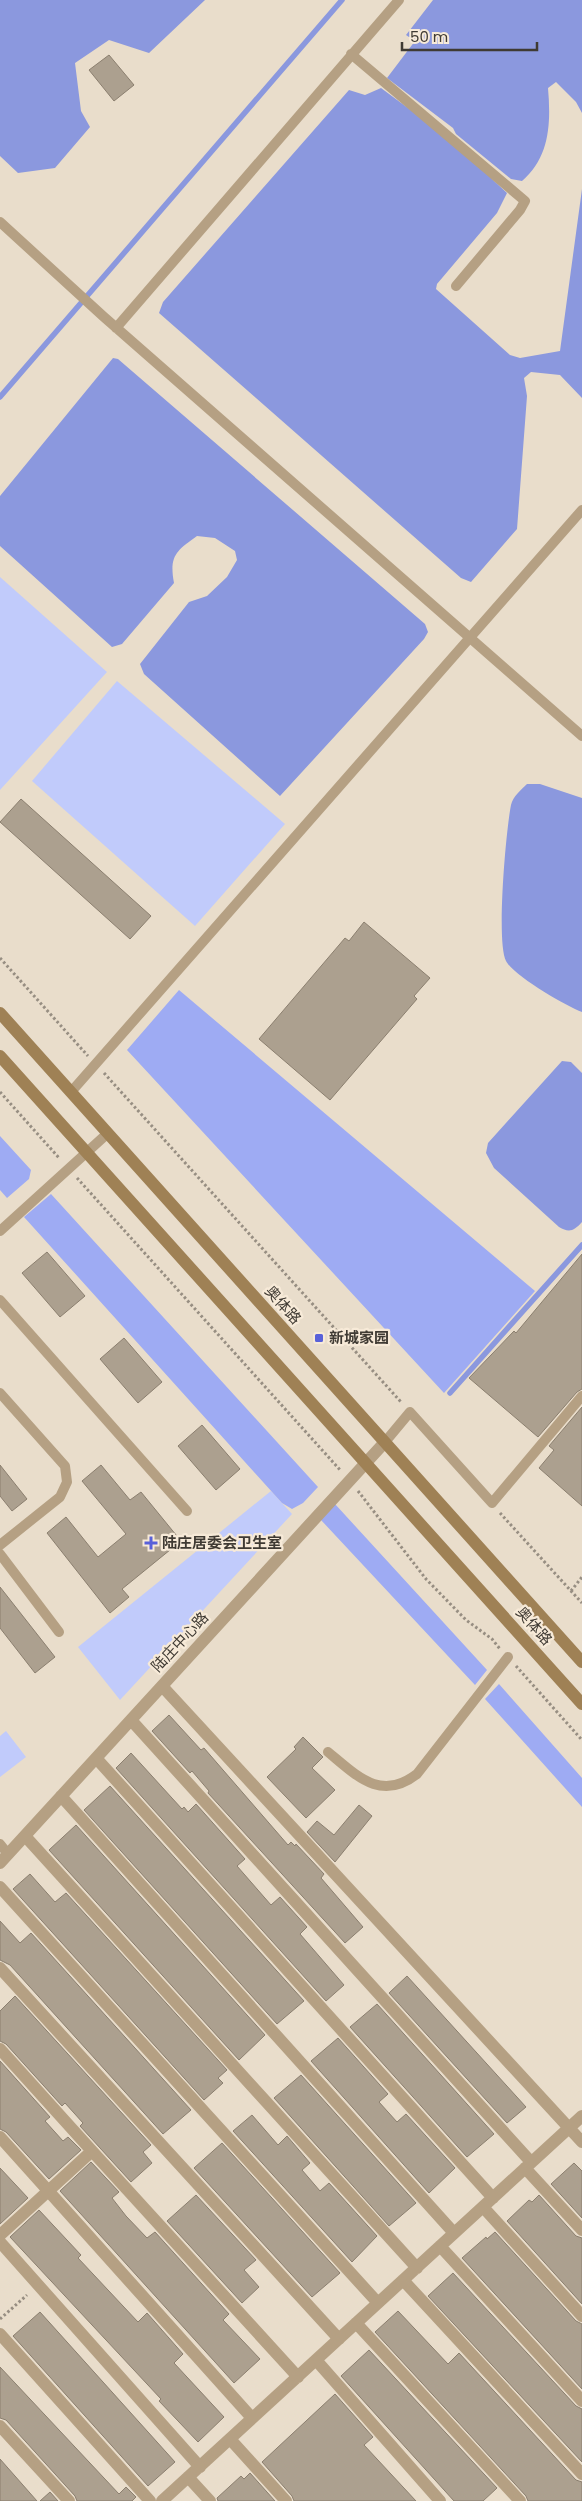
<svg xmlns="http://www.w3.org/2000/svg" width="582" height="2501" viewBox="0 0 582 2501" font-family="Poppins,'Noto Sans SC',sans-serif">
<rect width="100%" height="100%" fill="#e9ddcb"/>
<path fill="#c1cbfb" d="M0,577L107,672L0,790Z
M117,681L285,824L195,926L32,781Z
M271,1491L292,1514L120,1700L78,1647Z
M6,1731L26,1757L0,1777V1736Z"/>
<path fill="#9eabf3" d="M179,990L535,1291L444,1393L127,1050Z
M0,1136L31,1170L29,1179L7,1198L0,1190Z
M51,1194L318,1487L303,1503L292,1509L282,1503L24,1217Z
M335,1504L487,1670L475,1685L321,1520Z
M499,1684L582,1778V1807L485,1699Z"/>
<path fill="#8b98de" d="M0,0H205L149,53L109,40L75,63L81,111L90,127L55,168L18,173L0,156Z
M433,0H582V113L576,102L556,82L548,88C551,123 550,157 522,181L511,179L456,134L453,128L387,78L415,41L406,35Z
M381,88L447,137L507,193L497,213L437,284L436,289L510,355L520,358L560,351L582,189V398L560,375L531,372L524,378L527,396L517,529L471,582L461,578L159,313L163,302L349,90L365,95Z
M113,358L118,359L425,624L428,632L424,639L280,796L144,674L140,664L189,602L207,596L227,577L237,560L235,551L215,538L197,536C176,551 169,556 174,583L122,644L112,647L0,546V496Z
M527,784H540L582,798V1012C566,1006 514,976 506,961C496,942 506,830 511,805C513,796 521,790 527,784Z
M562,1061L571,1062L582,1073V1222C574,1231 569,1233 559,1227L494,1168L486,1153L488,1143Z"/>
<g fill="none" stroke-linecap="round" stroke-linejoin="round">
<path stroke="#8b98de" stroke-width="5.5" d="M0,397L342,0
M450,1393L582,1245"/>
</g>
<path fill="#aca08f" stroke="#8b7f6f" d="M109,55L134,85L114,101L89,70Z
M21,799L151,916L130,939L0,822Z
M364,922L430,978L414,996L417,999L330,1100L259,1039L345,938L349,941Z
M47,1252L85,1296L60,1317L22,1273Z
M582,1254V1389L577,1392L538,1437L469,1378L514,1331L516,1333Z
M124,1338L162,1382L138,1403L100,1359Z
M582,1407V1506L539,1468L554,1450L549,1446Z
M202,1425L240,1469L216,1490L178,1446Z
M0,1465L27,1499L12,1511L0,1496Z
M101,1465L130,1500L141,1492L181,1541L122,1589L129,1597L110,1613L47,1533L66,1517L98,1557L126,1534L82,1481Z
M0,1587L55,1657L35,1673L0,1628Z
M169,1715L201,1750L204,1748L288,1845L291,1842L295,1846L296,1844L324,1874L321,1878L363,1927L345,1943L208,1793L209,1791L192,1771L190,1773L152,1731Z
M303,1737L323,1757L312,1768L335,1790L306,1818L267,1777L296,1749L294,1747Z
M131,1753L182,1809L184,1807L188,1812L196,1804L245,1859L237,1866L271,1905L280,1897L307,1927L300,1934L344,1985L326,2001L116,1768Z
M110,1786L304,2001L277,2024L84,1810Z
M359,1805L372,1816L335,1862L307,1832L317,1821L334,1835Z
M76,1825L265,2035L239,2060L49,1850Z
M30,1874L55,1902L66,1893L227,2070L218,2078L223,2083L204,2100L13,1889Z
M0,1921L20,1943L31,1933L191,2110L163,2134L10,1965L0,1960Z
M407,1976L526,2107L507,2123L389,1993Z
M15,1996L151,2145L143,2152L152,2163L131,2182L80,2126L83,2123L65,2103L62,2106L6,2044L0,2041V2011Z
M377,2004L494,2134L467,2157L350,2027Z
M338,2038L388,2094L379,2102L397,2122L406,2114L455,2168L429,2193L311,2061Z
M0,2061L50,2117L45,2121L63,2141L68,2137L81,2150L49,2179L6,2132L0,2129Z
M301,2075L416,2203L389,2226L274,2098Z
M252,2115L278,2145L287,2136L310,2163L302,2170L320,2191L329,2183L377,2236L352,2262L233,2131Z
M222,2143L340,2273L312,2297L194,2168Z
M91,2162L119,2192L112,2198L126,2216L147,2238L155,2232L229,2314L223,2320L260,2359L234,2383L60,2191Z
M574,2163L582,2171V2218L551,2184Z
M0,2168L28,2198L0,2224Z
M196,2195L256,2260L244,2270L259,2287L242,2303L167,2221Z
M539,2195L576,2236L582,2238V2304L507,2221L529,2200L532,2202Z
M39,2210L81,2255L78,2258L138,2322L147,2313L183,2354L174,2363L224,2417L198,2442L159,2401L161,2399L10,2237Z
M495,2232L576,2321L582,2324V2389L462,2258L486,2237L487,2239Z
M453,2273L576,2406L582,2409V2462L428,2296Z
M398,2311L448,2364L459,2353L576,2480L582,2482V2501H528L526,2496L375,2332Z
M40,2312L175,2462L148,2486L13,2336Z
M369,2350L497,2488L483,2501H454L341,2376Z
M0,2367L119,2494L126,2487L136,2497L132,2501H77L75,2496L6,2420L0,2418Z
M335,2394L373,2437L364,2445L416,2501H294L292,2496L262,2462Z
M0,2459L37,2501H0Z
M250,2473L275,2501H218L217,2498L241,2476L244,2479Z
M50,2492L58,2501H40Z"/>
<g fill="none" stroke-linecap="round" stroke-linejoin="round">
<path stroke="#978e82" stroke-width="3" stroke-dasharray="2.5 2.5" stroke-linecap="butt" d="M0,958L88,1056
M104,1073L401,1402
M0,1092L60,1159
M77,1178L341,1471
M358,1491L426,1579L466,1620L492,1639L500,1649
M500,1513L582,1603
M571,1591L582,1577
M516,1666L582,1740
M0,2319L27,2295"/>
<path stroke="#b5a083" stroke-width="10" d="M351,54L525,201L520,210L456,286
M0,222L104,317L582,736
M116,328L399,0
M71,1092L582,510
M0,1231L108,1133
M0,1300L187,1511
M0,1393L65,1466L67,1482L60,1497L0,1545
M385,1442L410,1412L492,1503L582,1396
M0,1554L59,1632
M328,1752C357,1776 381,1802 417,1774L508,1657
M0,1844L8,1854"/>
<path stroke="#b5a083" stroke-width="12" d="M162,1686L582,2142
M131,1720L531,2162
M96,1758L493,2198
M61,1796L454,2233
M25,1836L417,2268
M0,1863L385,1442
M0,1887L378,2303
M0,1968L339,2339
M0,2049L92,2151
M0,2137L252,2418
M525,2168L582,2230
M483,2207L582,2316
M0,2235L92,2151L298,2377
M0,2242L200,2467
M440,2246L582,2401
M403,2280L582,2474
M356,2323L520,2501
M0,2334L150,2501
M316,2360L440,2501
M0,2426L69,2501
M230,2439L286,2501
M188,2477L210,2501
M162,2501L582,2116"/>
<path stroke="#9f8155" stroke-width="12" d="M0,1013L582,1662
M0,1056L582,1704"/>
</g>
<g fill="#5961d9" stroke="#f7ead8" stroke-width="2">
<rect x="314" y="1333" width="10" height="10" rx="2.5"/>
<path d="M148.5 1535.5h5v5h5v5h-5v5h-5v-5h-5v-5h5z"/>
</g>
<g text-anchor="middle" stroke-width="4.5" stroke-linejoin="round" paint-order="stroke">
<g font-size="15" fill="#3f3a33" stroke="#f7ead8">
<text transform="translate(283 1305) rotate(48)" y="5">奥体路</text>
<text transform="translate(534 1626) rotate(48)" y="5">奥体路</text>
<text transform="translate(180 1642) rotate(-47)" y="5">陆庄中心路</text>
</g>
<g font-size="15" font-weight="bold" fill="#3f3a33" stroke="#f7ead8" text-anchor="start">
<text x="329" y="1343">新城家园</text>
<text x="162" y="1548">陆庄居委会卫生室</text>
</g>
</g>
<path d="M402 42v8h135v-8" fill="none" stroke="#3f3a33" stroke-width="2.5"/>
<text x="410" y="42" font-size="15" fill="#3f3a33" stroke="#f7ead8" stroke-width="4" paint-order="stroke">50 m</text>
</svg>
